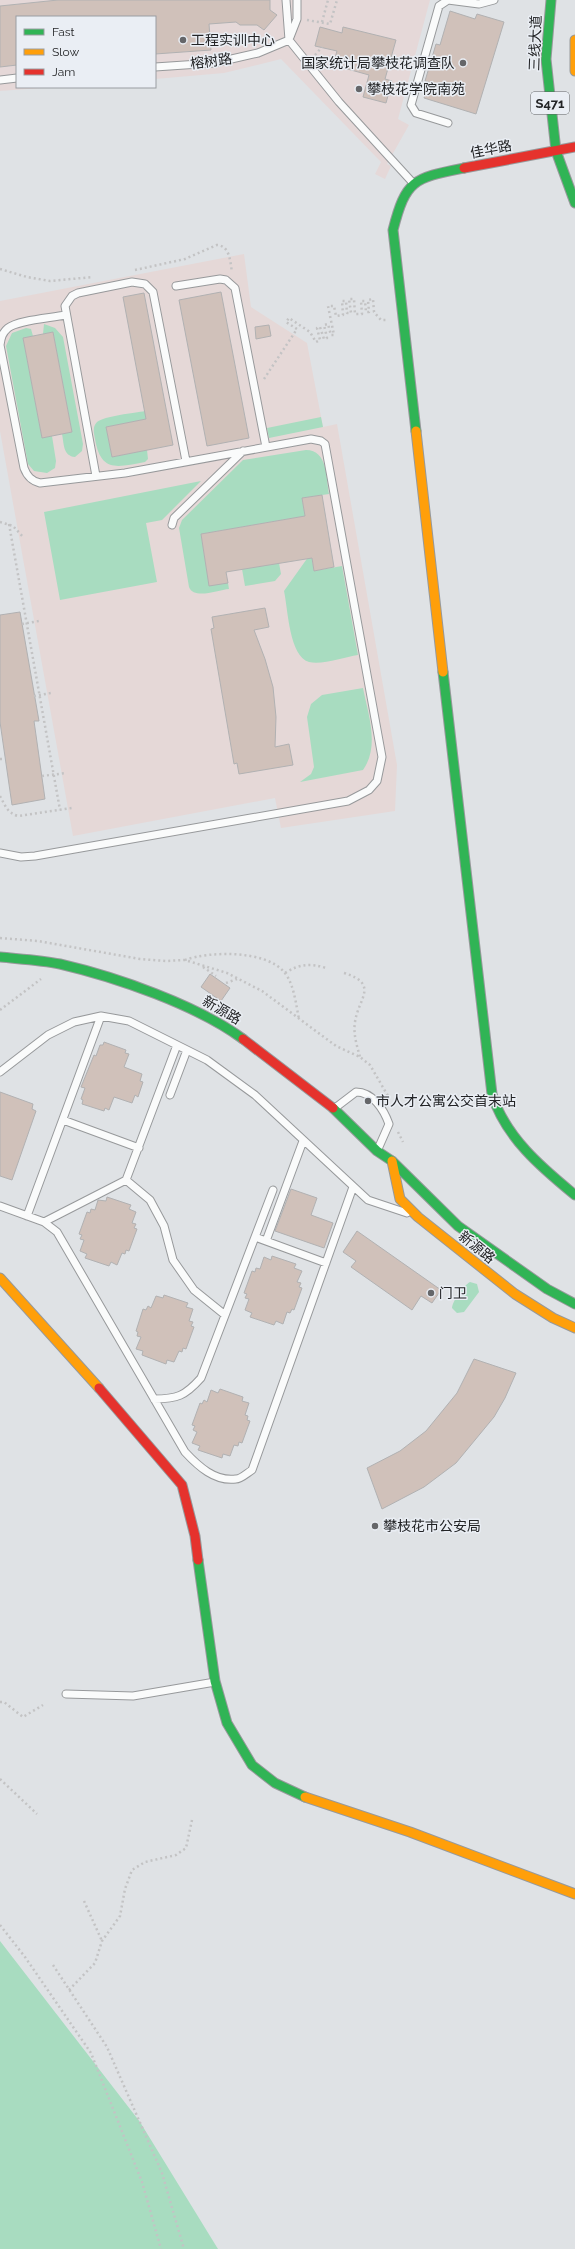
<svg xmlns="http://www.w3.org/2000/svg" width="575" height="2249" viewBox="0 0 575 2249" font-family="Raleway,'Noto Sans SC',sans-serif">
<rect width="100%" height="100%" fill="#dfe2e5"/>
<path fill="#e5d8d7" d="M244,254L251,307L307,343L323,427L337,424L397,765L395,811L281,828L275,798L73,836L0,431V301Z"/>
<path fill="#e5d8d8" d="M0,0H430L398,119L409,125L387,164L391,166L385,179L375,174L381,162L281,59L224,73L155,79V17H17V87H55L0,91Z"/>
<path fill="#a8dcc0" d="M44,324L55,328L63,337L83,444L82,451L75,457C63,456 64,444 62,434L72,432L53,332L43,334Z
M26,328L31,329L33,336L23,338L42,438L52,436L56,461L55,468L47,473L34,471L28,464L6,346L12,333Z
M145,411L146,419L106,427L112,457L147,450L148,459L145,462C117,467 101,473 95,439C94,433 92,427 97,422C104,416 135,413 145,411Z
M321,417L323,427L269,438L267,428Z
M306,450C328,450 326,478 329,494L302,498L305,516L201,534L209,585L228,583L229,589C218,590 194,600 189,587L179,528L182,520L243,460Z
M201,481L162,520L146,523L157,582L60,600L44,512Z
M311,553L314,571L342,566L358,655C344,657 323,665 309,662C289,656 288,609 284,591Z
M279,563L281,574L275,581L245,586L242,569Z
M363,688C368,714 380,746 363,770L300,782L311,774L314,767L307,717L311,704L322,695Z
M470,1282L477,1284L479,1292L464,1312L457,1313L452,1308C453,1300 463,1286 470,1282Z
M0,1941L140,2122L218,2249H0Z"/>
<path fill="#d0c1ba" stroke="#b1b1b2" d="M58,0H270V10L277,15L264,30L257,25H240L236,22L209,24L211,50L155,54V17H17V65L0,67V6Z
M450,11L475,19L477,14L504,22L476,114L424,98L429,82L425,81L436,44L440,45Z
M320,27L342,33L343,27L396,40L385,79L392,81L386,103L363,97L369,75L333,65L337,51L315,46Z
M221,292L249,438L207,446L179,300Z
M144,293L173,445L112,457L106,427L146,419L123,297Z
M269,325L271,336L256,339L255,327Z
M53,332L72,432L42,438L23,338Z
M322,495L334,567L314,571L312,558L226,572L228,583L209,586L201,534L305,516L302,498Z
M265,608L269,627L254,630L265,659L273,687L276,717L275,747L289,744L293,765L239,774L237,763L234,764L211,629L214,628L212,617Z
M20,612L39,721H34L45,799L12,805L0,722V615Z
M210,974L230,988L221,1001L201,987Z
M104,1042L126,1050L125,1053L129,1054L124,1067L142,1074L140,1081L143,1082L138,1097L135,1095L132,1103L114,1097L109,1110L105,1108L104,1111L82,1104L83,1100L81,1099L85,1088L81,1087L94,1055L96,1056L100,1045H103Z
M0,1092L33,1104L32,1109L36,1111L12,1180L0,1176Z
M291,1189L317,1198L311,1215L333,1223L324,1248L275,1231Z
M107,1197L131,1205L129,1209L136,1212L132,1223L136,1224L134,1228L137,1229L129,1251L126,1250L125,1254L122,1253L117,1265L111,1262L109,1266L85,1258L87,1254L80,1251L84,1240L80,1239L82,1235L79,1234L87,1212L90,1213L91,1209L95,1210L98,1200L106,1201Z
M357,1231L441,1290L432,1303L421,1296L412,1310L351,1267L356,1261L343,1252Z
M272,1256L296,1264L294,1268L302,1271L297,1282L301,1283L299,1287L302,1288L294,1310L292,1309L290,1313L287,1312L283,1324L276,1321L274,1325L250,1317L252,1313L245,1310L249,1299L245,1298L247,1294L244,1293L252,1271L255,1272L256,1268L260,1269L264,1257L271,1260Z
M164,1295L188,1303L186,1307L193,1309L189,1321L193,1322L191,1326L194,1327L186,1349L183,1348L182,1352L179,1351L174,1362L167,1360L166,1364L142,1355L143,1351L136,1349L141,1337L137,1336L138,1332L136,1331L143,1309L146,1310L148,1306L151,1308L156,1296L163,1298Z
M474,1359L516,1373L505,1398L494,1417L456,1463L424,1487L382,1509L367,1468L400,1451L426,1431L457,1393Z
M220,1389L243,1397L242,1401L249,1403L245,1415L248,1416L247,1420L250,1421L242,1443L239,1442L238,1446L234,1445L230,1456L223,1454L222,1458L198,1450L200,1446L192,1443L197,1432L193,1430L195,1426L192,1425L200,1403L202,1404L204,1400L207,1402L211,1390L218,1393Z"/>
<g fill="none" stroke-linecap="round" stroke-linejoin="round">
<defs>
<path id="lane" d="M286,0L289,40L339,102L413,183
M290,37L297,19V0
M155,67L214,63L258,53L289,40
M0,80L17,78
M448,123L416,113L411,105L439,6L448,0L479,4L494,0
M176,286L220,279L226,280L235,288L266,447
M96,476L65,306L72,296L78,293L132,282L145,284L153,292L186,461
M172,525L174,518L243,451
M0,853L21,857L35,856L348,801L369,790L377,781L382,757L325,444L321,441L311,439L125,473L40,483C31,481 27,476 24,468L0,345C1,338 2,333 8,328C18,320 51,318 65,315
M0,1072L48,1035L74,1022L101,1016L129,1021L207,1060L255,1095L368,1200L407,1213
M170,1095L187,1050
M335,1108L356,1092C373,1092 384,1110 389,1124L378,1149
M63,1120L139,1148
M126,1180L150,1200L164,1226L173,1260L194,1290L225,1315
M0,1206L44,1222L57,1232L185,1452C198,1466 215,1482 236,1479C241,1479 247,1473 252,1470L353,1187
M27,1216L101,1016
M44,1222L126,1180L177,1045
M255,1237L326,1263
M266,1241L303,1141
M154,1399C177,1399 185,1396 201,1378L273,1190
M66,1694L133,1696L215,1682"/>
<path id="fast" d="M551,0L546,59L556,151L575,203
M416,431L393,230C406,179 414,178 464,168
M443,672L492,1094C505,1137 542,1168 575,1195
M0,957C20,959 41,960 60,964C116,977 197,1005 243,1039
M333,1108L377,1151L392,1161L458,1226L547,1289L575,1304
M198,1560L215,1681L227,1723L252,1765L275,1783L305,1797"/>
<path id="slow" d="M575,40V71
M416,431L443,672
M392,1161L400,1199L418,1217L515,1294L553,1318L575,1328
M0,1278L99,1388
M305,1797L410,1832L575,1894"/>
<path id="jam" d="M464,168L575,147
M243,1039L333,1108
M99,1388L182,1485L195,1536L198,1560"/>
</defs>
<use href="#lane" stroke="#97999b" stroke-width="9"/>
<use href="#fast" stroke="#97999b" stroke-width="11"/>
<use href="#slow" stroke="#97999b" stroke-width="11"/>
<use href="#jam" stroke="#97999b" stroke-width="11"/>
<path stroke="#c3c3c4" stroke-width="2.5" stroke-dasharray="2 3" stroke-linecap="butt" d="M307,20L330,24L337,0
M322,22L328,0
M315,55L322,47
M0,269L27,277L50,281L93,277
M135,270L185,259L217,245C230,246 230,261 232,272
M264,379L297,329L286,322L289,318L310,332L316,342L320,340L317,328L320,327L324,339L327,338L324,325L328,324L331,335H334L328,306H334L336,316L343,315L342,301H346L347,313H351L349,299H354L355,314H362L361,301H365L366,312H369L368,300L373,299L374,312L381,320H387
M0,522L13,526L24,538
M9,524L60,810
M22,624L39,621
M34,696L51,693
M0,759H5
M42,776L66,773
M0,796C5,805 7,813 18,816L72,808
M0,938L38,941L140,959L166,961L185,960L227,973L262,991L336,1046L360,1057L370,1065L388,1096
M185,960C209,951 266,950 284,972C294,983 296,1005 299,1019
M203,967L216,976
M285,973C299,964 311,963 326,968
M344,973C380,984 358,999 355,1022C353,1034 357,1046 360,1057
M226,983L237,979
M0,1010L41,979
M398,1132L403,1142
M0,1702H4L23,1717L43,1705
M0,1779L37,1814
M84,1901L102,1941
M0,1925L25,1957L91,2053L142,2182L161,2249
M53,1965L107,2047L162,2173L184,2249
M69,1990L95,1963L102,1941L120,1916L125,1889L132,1870L145,1862L176,1855L186,1848L192,1820"/>
<use href="#lane" stroke="#fafbfb" stroke-width="7"/>
<use href="#fast" stroke="#30b455" stroke-width="9"/>
<use href="#slow" stroke="#ff9f0a" stroke-width="9"/>
<use href="#jam" stroke="#e5322d" stroke-width="9"/>
</g>
<g fill="#656669" stroke="#eaeef4" stroke-width="1.5">
<circle cx="183" cy="40" r="4"/>
<circle cx="463" cy="63" r="4"/>
<circle cx="359" cy="89" r="4"/>
<circle cx="368" cy="1101" r="4"/>
<circle cx="431" cy="1293" r="4"/>
<circle cx="375" cy="1526" r="4"/>
</g>
<g text-anchor="middle" stroke-width="3" stroke-linejoin="round" paint-order="stroke">
<rect fill="#eaeef4" stroke="#5f6164" stroke-width="1" x="531" y="92" width="38" height="22" rx="3"/>
<g font-size="13" font-weight="bold" fill="#232426">
<text x="550" y="108">S471</text>
</g>
<g font-size="14" fill="#232426" stroke="#eaeef4" text-anchor="start">
<text x="191" y="45">工程实训中心</text>
<text x="455" y="68" text-anchor="end">国家统计局攀枝花调查队</text>
<text x="367" y="94">攀枝花学院南苑</text>
<text x="376" y="1106">市人才公寓公交首末站</text>
<text x="439" y="1298">门卫</text>
<text x="383" y="1531">攀枝花市公安局</text>
</g>
<g font-size="14" fill="#232426" stroke="#eaeef4">
<text transform="translate(535 43) rotate(-88)" y="5">三线大道</text>
<text transform="translate(211 61) rotate(-8)" y="5">榕树路</text>
<text transform="translate(491 149) rotate(-11)" y="5">佳华路</text>
<text transform="translate(222 1010) rotate(30)" y="5">新源路</text>
<text transform="translate(477 1247) rotate(39)" y="5">新源路</text>
</g>
</g>
<rect x="16" y="16" width="140" height="72" fill="#eaeef4" stroke="#9a9da2"/>
<rect x="24" y="29" width="20" height="6" fill="#30b455" stroke="#9a9da2"/>
<text x="52" y="36" font-size="12" fill="#232426">Fast</text>
<rect x="24" y="49" width="20" height="6" fill="#ff9f0a" stroke="#9a9da2"/>
<text x="52" y="56" font-size="12" fill="#232426">Slow</text>
<rect x="24" y="69" width="20" height="6" fill="#e5322d" stroke="#9a9da2"/>
<text x="52" y="76" font-size="12" fill="#232426">Jam</text>
</svg>
